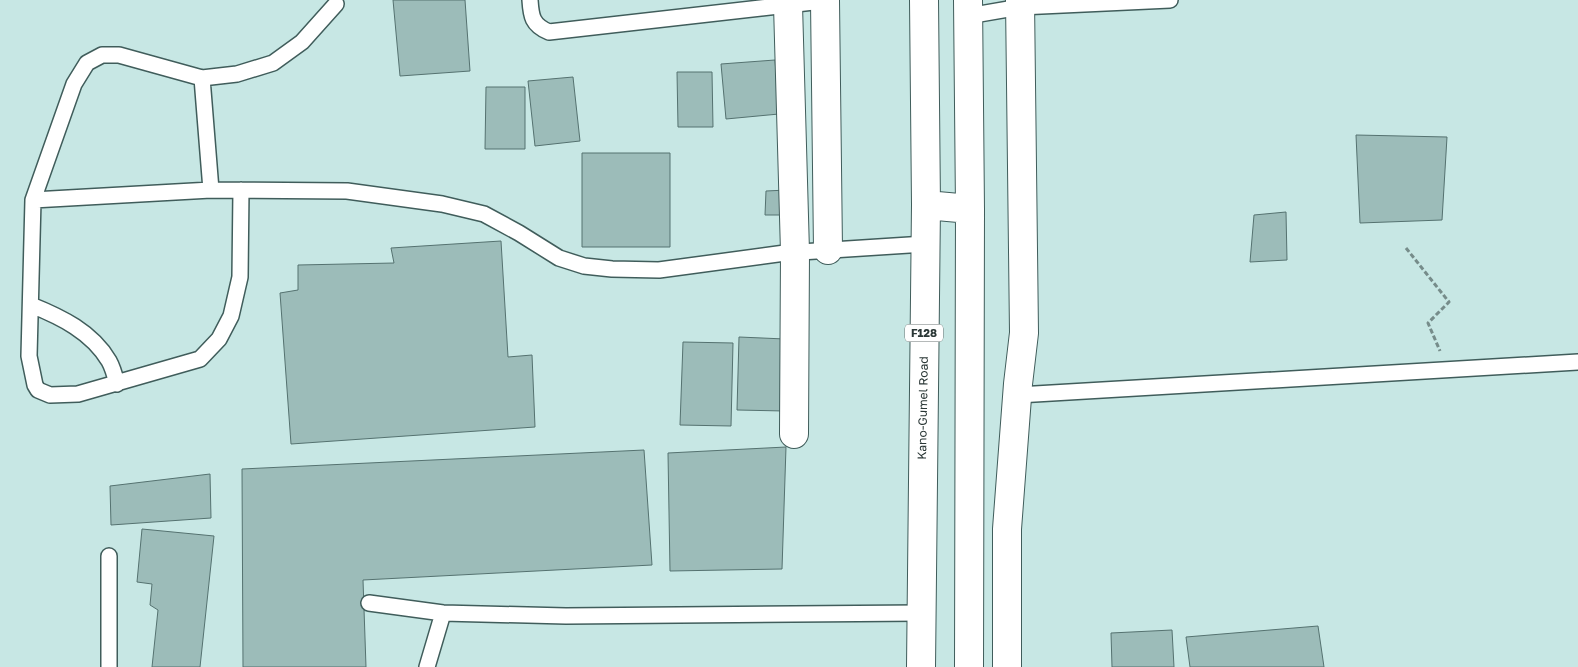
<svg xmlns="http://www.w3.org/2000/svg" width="1578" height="667" viewBox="0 0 1578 667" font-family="'Golos Text',sans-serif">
<rect width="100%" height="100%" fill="#c7e7e4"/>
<path fill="#9cbcb9" stroke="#557270" d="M393,0H465L470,71L400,76Z
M775,60L779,114L726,119L721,64Z
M677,72H712L713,127H678Z
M573,77L580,141L535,146L528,81Z
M486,87H525V149H485Z
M1356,135L1447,137L1442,220L1360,223Z
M582,153H670V247H582Z
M787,190V215H765L766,191Z
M1286,212L1287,260L1250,262L1254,215Z
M501,241L508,357L532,355L535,427L291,444L280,293L298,290V265L394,263L391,248Z
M739,337L785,339L784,411L737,410Z
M683,342L733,343L731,426L680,425Z
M786,447L782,569L670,571L668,453Z
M644,450L652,565L363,580L366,667H243L242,469Z
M210,474L211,518L111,525L110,486Z
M142,529L214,536L200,667H152L158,610L150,605L152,584L137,582Z
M1318,626L1324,667H1190L1186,637Z
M1172,630L1174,667H1112L1111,633Z"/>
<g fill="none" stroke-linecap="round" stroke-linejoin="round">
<defs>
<path id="lane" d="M530,0C531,16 532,25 549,32L831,0
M968,16L1020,7L1170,0
M202,78L211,190
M241,190L240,277L231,316L219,339L200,359L78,394L50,395L38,390L35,385L29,356L33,200L74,84L87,63L102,55H119L202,78L237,74L273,63L302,42L336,4
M33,200L211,190L347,191L442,204L484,214L519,233L559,258L584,266L612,269L659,270L785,253L925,244
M31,305C61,317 92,332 109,361C113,368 115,376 117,384
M1018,395L1578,362
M109,556V667
M369,603L443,613L566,616L921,613
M427,667L443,613"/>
<path id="street" d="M825,1L828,250
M788,5L795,252L794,434
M1007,667V529L1018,384L1024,333L1020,0"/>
<path id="primary" d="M968,0L970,209L969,667
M926,205L970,209
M921,667L926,205L924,0"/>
</defs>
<use href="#lane" stroke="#405d5b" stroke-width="18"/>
<use href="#street" stroke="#405d5b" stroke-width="30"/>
<use href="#primary" stroke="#405d5b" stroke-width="30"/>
<path stroke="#768c8a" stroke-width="3" stroke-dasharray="5 2.5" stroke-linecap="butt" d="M1406,248L1449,302L1428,323L1440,351"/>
<use href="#lane" stroke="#fff" stroke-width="15"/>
<use href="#street" stroke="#fff" stroke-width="28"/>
<use href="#primary" stroke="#fff" stroke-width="28"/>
</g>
<g text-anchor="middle" stroke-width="5" stroke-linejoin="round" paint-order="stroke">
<rect fill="#fff" stroke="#6a7372" stroke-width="1" x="905" y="324.5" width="38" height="17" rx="4"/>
<g font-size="11" font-weight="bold" fill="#2a3736">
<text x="924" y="337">F128</text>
</g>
<g font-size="12" fill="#2a3736" stroke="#fff">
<text transform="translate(923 408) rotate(-89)" y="4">Kano-Gumel Road</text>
</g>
</g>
</svg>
